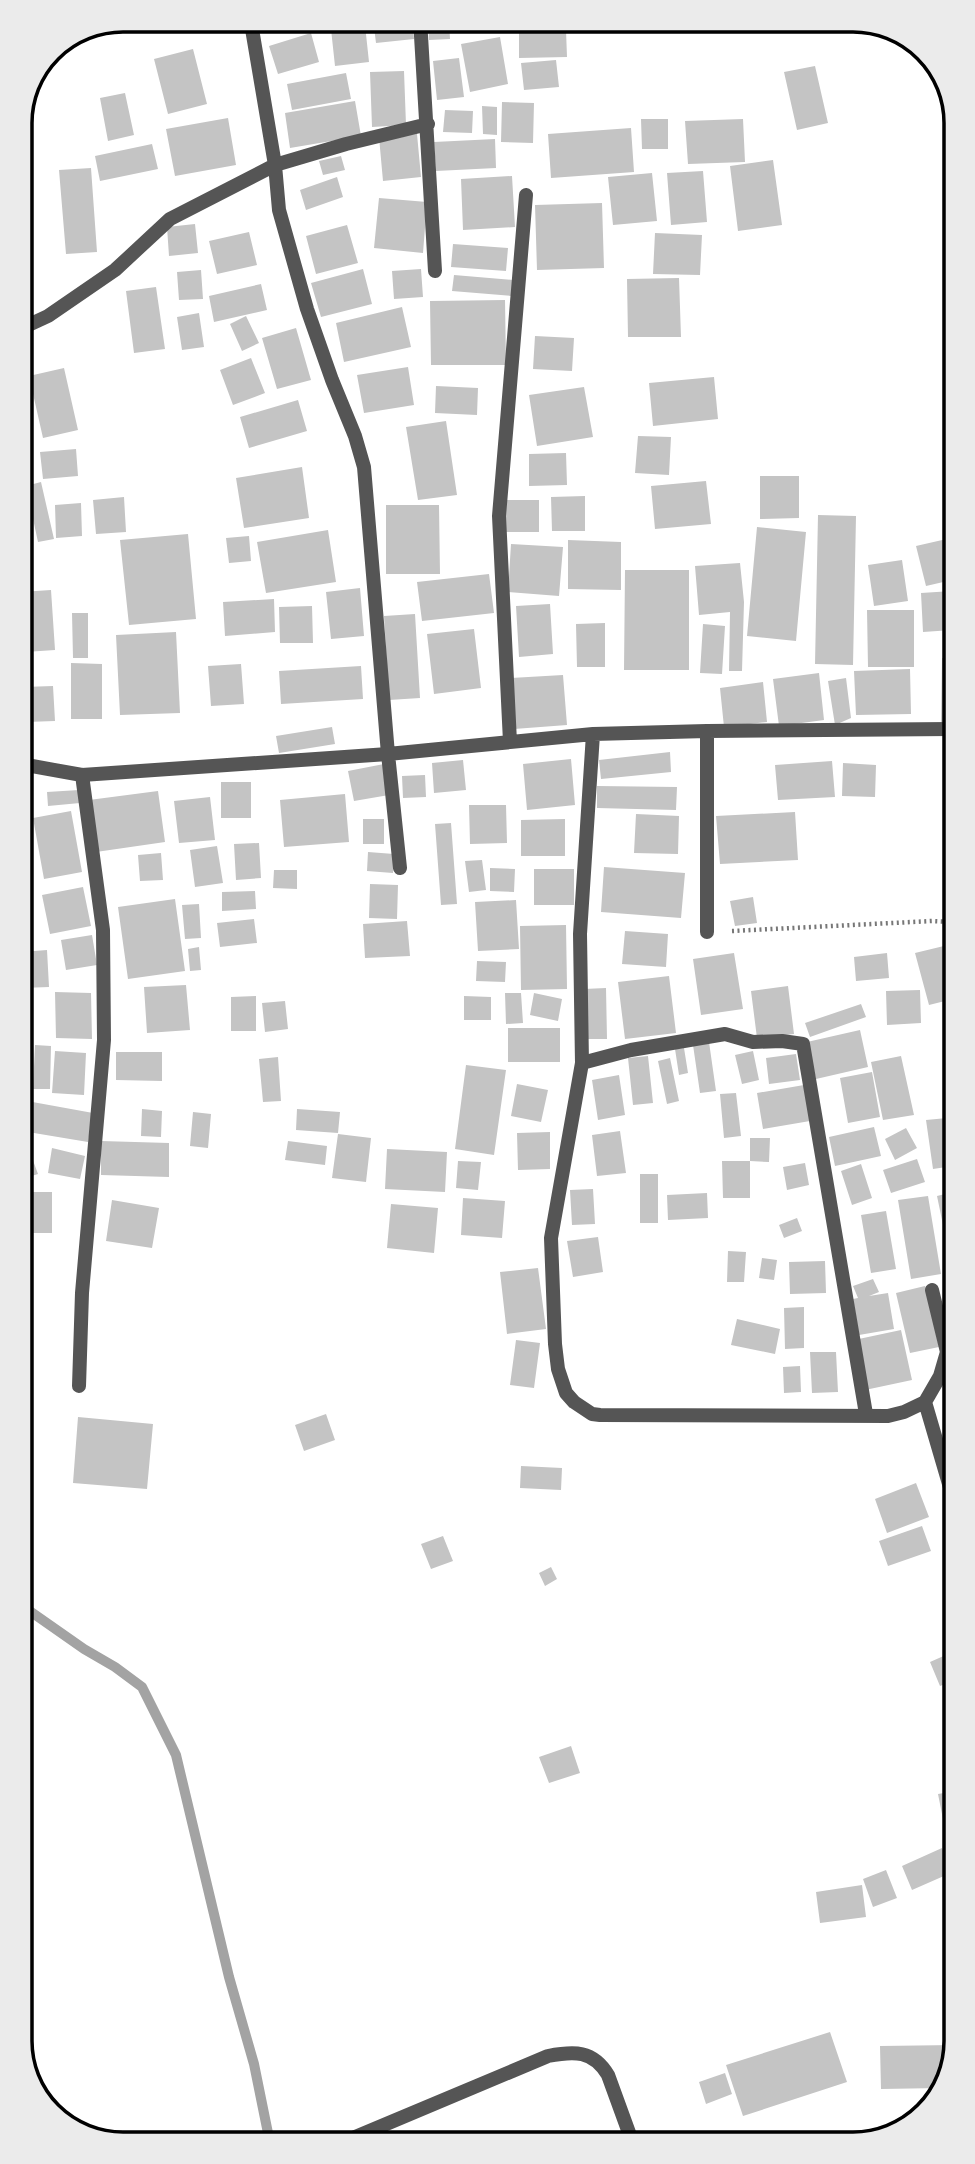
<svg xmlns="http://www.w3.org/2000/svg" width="975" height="2164" viewBox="0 0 975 2164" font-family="Arial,sans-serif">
<rect width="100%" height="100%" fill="#fff"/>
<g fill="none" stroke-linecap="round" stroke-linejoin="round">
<path stroke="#a3a3a3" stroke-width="10" d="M24,1607L84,1649L115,1667L142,1687L176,1755L229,1977L254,2064L270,2143"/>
</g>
<path fill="#c4c4c4" d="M373,19H412L414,39L376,43Z
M428,19H449L450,39L429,40Z
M454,19H485V30L454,31Z
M365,25L369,62L335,66L331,29Z
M519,30H566L567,57L519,58Z
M311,33L319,62L278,74L269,46Z
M500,37L508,84L470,92L461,44Z
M193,49L207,104L168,114L154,59Z
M459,58L464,97L437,100L433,61Z
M556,60L559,87L524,90L521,63Z
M815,66L828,123L797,130L784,72Z
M404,71L406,125L372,127L370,72Z
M346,73L351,99L292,110L287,84Z
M125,93L134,135L108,141L100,98Z
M355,101L361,136L290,148L285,113Z
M502,102L534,103L533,143L501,142Z
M482,106L497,107V135L483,134Z
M445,110L473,111L472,133L443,132Z
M228,118L236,165L175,176L166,129Z
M641,119H668V149H642Z
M743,119L745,162L688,164L685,121Z
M631,128L634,172L551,178L548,134Z
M417,134L421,177L383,181L379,137Z
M495,139L496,168L436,171L434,142Z
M152,144L158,169L100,181L95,156Z
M341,156L345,170L323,175L319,161Z
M773,160L782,225L738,231L730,166Z
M91,168L97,252L66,254L59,170Z
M703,171L707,222L671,225L667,173Z
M652,173L657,221L613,225L608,177Z
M512,176L515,227L463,230L461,179Z
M337,177L343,197L306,210L300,190Z
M379,198L427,202L423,253L374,248Z
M602,203L604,268L537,270L535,205Z
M195,224L198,253L169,256L167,227Z
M347,225L358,263L316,274L306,236Z
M249,232L257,265L217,274L209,241Z
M655,233L702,235L700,275L653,274Z
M453,244L508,248L506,271L451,267Z
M363,269L372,304L321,317L311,283Z
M421,269L423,297L394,299L392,271Z
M201,270L203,299L179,300L177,272Z
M454,275L513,280L512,296L452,291Z
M679,278L681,337H628L627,279Z
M261,284L267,310L214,322L209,296Z
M156,287L165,349L134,353L126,291Z
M505,300L506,365H431L430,301Z
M402,307L411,347L344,362L336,323Z
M199,313L204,347L182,350L177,317Z
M246,316L259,343L242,351L230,324Z
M296,328L311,380L277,389L262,338Z
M535,336L574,338L572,371L533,369Z
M251,358L265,393L233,405L220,370Z
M408,367L414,405L364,413L357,375Z
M64,368L78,430L43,438L29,376Z
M714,377L718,419L653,426L649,383Z
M20,386L26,413L20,414Z
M436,386L478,388L477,415L435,413Z
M584,387L593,437L537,446L529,395Z
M298,400L307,431L249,448L240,417Z
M446,421L457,495L418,500L406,427Z
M20,430H22L25,455H20Z
M638,436L671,437L669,475L635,473Z
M76,449L78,476L43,479L40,452Z
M566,453L567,485L529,486V454Z
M302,467L309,518L244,528L236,478Z
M760,476H799V518L760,519Z
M706,481L711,524L655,529L651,486Z
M41,482L54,539L38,542L26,486Z
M585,496V531H552L551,497Z
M124,497L126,532L96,534L93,500Z
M506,500H539V532H506Z
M81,503L82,536L56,538L55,505Z
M21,505L29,541L21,542Z
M386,505H439L440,574H386Z
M818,515L856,516L853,665L815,664Z
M757,527L806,532L796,641L747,636Z
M328,530L336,582L266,593L257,542Z
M188,534L196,619L129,625L120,540Z
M249,536L251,561L229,563L226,538Z
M951,538L952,580L926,586L916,546Z
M568,540L621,542V590L568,589Z
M511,544L563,547L559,596L508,592Z
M902,560L908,601L874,606L868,565Z
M740,563L744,602L742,671H729L730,612L699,615L695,566Z
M625,570H689V670H624Z
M489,574L494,613L422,621L417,582Z
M360,588L364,636L331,639L326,592Z
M51,590L55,650L25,652L21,592Z
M952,591V630L923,632L921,593Z
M274,599L275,632L225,636L223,602Z
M550,604L553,654L519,657L516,606Z
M312,606L313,643H280L279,607Z
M867,610H914V667H868Z
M72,613H88V658H73Z
M415,614L420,698L389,700L384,616Z
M605,623V667H577L576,624Z
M703,624L725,626L722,674L700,673Z
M474,629L481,688L434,694L427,634Z
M176,632L180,713L120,715L116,635Z
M942,658H952V724H941Z
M71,663L102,664V719H71Z
M241,664L244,704L211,706L208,666Z
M361,666L363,699L281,704L279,671Z
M910,669L911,714L856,715L854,671Z
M819,673L824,720L779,726L773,679Z
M563,675L567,725L514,729L511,678Z
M846,678L851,718L835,725L828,681Z
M763,682L767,722L724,727L720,688Z
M53,686L55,721L26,722L24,687Z
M332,727L335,744L279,753L276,736Z
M670,752L671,772L601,779L599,760Z
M571,759L575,805L527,810L523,764Z
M463,760L466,790L434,793L432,763Z
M832,761L835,797L778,800L775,765Z
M843,763L876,765L875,797L842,796Z
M384,764L389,795L354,801L348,771Z
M425,775L426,797L403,798L402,776Z
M221,782H251V818H221Z
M597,786L677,787L676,810L597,808Z
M79,790L80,803L48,806L47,792Z
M158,791L165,842L96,852L89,800Z
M345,794L349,842L284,847L280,800Z
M210,797L215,840L179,843L174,801Z
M469,805H506L507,843L470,844Z
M71,811L82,872L44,879L33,818Z
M795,812L798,860L720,864L716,816Z
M636,814L679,816L678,854L634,853Z
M363,819H384V844H363Z
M565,819V856H521V820Z
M451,823L457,904L441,905L435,824Z
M259,843L261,878L236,880L234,844Z
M217,846L223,883L195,887L190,850Z
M368,852L394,854L393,873L367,871Z
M161,853L163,880L140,881L138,855Z
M482,860L486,890L469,892L465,861Z
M604,867L685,873L681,918L601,912Z
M490,868L515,869L514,892L490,891Z
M534,869H574V905H534Z
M274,870H297V889L273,888Z
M370,884L398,885L397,919L369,918Z
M83,887L91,926L50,934L42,895Z
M255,891L256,909L222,911V892Z
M22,892L29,893V930H22Z
M753,897L757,923L735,926L730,901Z
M175,899L185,971L128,979L118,907Z
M516,900L519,949L478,951L475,902Z
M199,904L201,938L185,939L182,905Z
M254,919L257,943L220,947L217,923Z
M407,921L410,956L365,958L363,924Z
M566,925L567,989L521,990L520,926Z
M625,931L668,934L666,967L622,964Z
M92,935L97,965L66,970L61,940Z
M948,945L953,963V999L929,1005L915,953Z
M199,947L201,970L190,971L188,949Z
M47,950L49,987L22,988V952Z
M734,953L743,1009L701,1015L693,959Z
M887,953L889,978L856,981L854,957Z
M477,961L506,962L505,982L476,981Z
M669,976L676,1033L625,1039L618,982Z
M186,985L190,1030L147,1033L144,987Z
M788,986L794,1034L757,1038L751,991Z
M606,988L607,1039H585L584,989Z
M920,990L921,1023L887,1025L886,991Z
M55,992L91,993L92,1039L56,1038Z
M505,993H521L523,1023L506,1024Z
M534,993L562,999L558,1021L530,1015Z
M256,996V1031H231V997Z
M464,996L491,997V1020H464Z
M285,1001L288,1029L265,1032L262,1003Z
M861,1004L866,1017L810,1037L805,1023Z
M508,1028H560V1062H508Z
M860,1030L868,1067L816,1079L807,1042Z
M709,1042L716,1091L700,1093L693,1045Z
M35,1045L51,1046L50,1089H33Z
M684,1048L688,1073L679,1075L675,1049Z
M55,1051L86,1053L84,1095L52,1093Z
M753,1051L759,1080L742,1084L735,1055Z
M116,1052H162V1081L116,1080Z
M796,1054L800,1080L769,1084L766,1058Z
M648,1056L653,1103L633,1105L628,1058Z
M901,1056L914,1115L883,1120L871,1062Z
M278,1057L281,1101L263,1102L259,1059Z
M670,1058L679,1101L667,1104L658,1061Z
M466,1065L506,1070L494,1155L455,1149Z
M872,1072L880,1117L848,1123L840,1078Z
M619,1075L625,1115L598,1120L592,1080Z
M517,1084L548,1090L541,1122L511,1116Z
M804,1085L810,1121L763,1129L757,1093Z
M736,1093L741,1136L724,1138L720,1094Z
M27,1101L93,1113L88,1142L22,1131Z
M142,1109L162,1111L161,1137L141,1136Z
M297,1109L340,1112L338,1133L296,1130Z
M193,1112L211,1114L208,1148L190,1146Z
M947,1118L953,1166L933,1169L926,1120Z
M874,1127L881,1156L835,1166L829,1137Z
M906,1128L917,1148L895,1160L885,1139Z
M620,1131L626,1173L597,1176L592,1135Z
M550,1132V1169L518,1170L517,1133Z
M338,1134L371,1138L366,1182L332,1178Z
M750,1138H770L769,1162L750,1161Z
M101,1141L169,1143V1177L101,1175Z
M288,1141L327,1146L325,1165L285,1160Z
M28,1147L38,1174L22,1179V1149Z
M52,1148L85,1156L80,1179L48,1173Z
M387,1149L447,1152L445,1192L385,1189Z
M917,1159L925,1182L891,1193L883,1170Z
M458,1161L481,1162L478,1190L456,1188Z
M722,1161H750V1198H723Z
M805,1163L809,1185L787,1190L783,1167Z
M861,1164L872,1198L852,1205L841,1171Z
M640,1174H658V1223H640Z
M593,1189L595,1224L572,1225L570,1190Z
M22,1192H52V1233H23Z
M953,1192V1222L943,1225L937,1196Z
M707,1193L708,1218L668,1220L667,1195Z
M928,1196L941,1274L911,1279L898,1200Z
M463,1198L505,1201L502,1238L461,1235Z
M112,1200L159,1208L152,1248L106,1241Z
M391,1204L438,1208L434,1253L387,1248Z
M886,1211L896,1269L871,1273L861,1215Z
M797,1218L802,1231L784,1238L779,1225Z
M598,1237L603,1272L573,1277L567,1241Z
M728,1251L746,1252L744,1282H727Z
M762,1258L777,1260L774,1280L759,1278Z
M825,1261L826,1293L790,1294L789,1262Z
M538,1268L546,1329L507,1334L500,1272Z
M873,1279L879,1292L869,1296L888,1293L894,1329L859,1335L853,1299L858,1298L853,1286Z
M925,1286L939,1347L910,1353L896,1293Z
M804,1307V1348L785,1349L784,1308Z
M737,1319L780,1329L775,1354L731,1345Z
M901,1330L912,1380L865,1390L854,1340Z
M516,1340L540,1343L534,1388L510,1385Z
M810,1352H836L838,1392L812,1393Z
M800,1366L801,1392L784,1393L783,1367Z
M326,1414L335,1440L304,1451L295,1425Z
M78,1417L153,1424L147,1489L73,1483Z
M521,1466L562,1468L561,1490L520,1488Z
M916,1483L929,1517L887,1533L875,1499Z
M922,1526L931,1551L888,1566L879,1541Z
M443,1536L453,1561L431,1569L421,1544Z
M551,1567L557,1579L545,1586L539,1573Z
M955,1651V1680L940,1686L930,1662Z
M571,1746L580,1773L549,1783L539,1757Z
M955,1791V1816L943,1819L938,1794Z
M942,1848L953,1872L912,1890L902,1866Z
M886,1870L897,1898L873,1907L863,1879Z
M862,1885L866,1917L820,1923L816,1892Z
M830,2032L847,2082L743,2116L726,2065Z
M955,2045L940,2088L881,2089L880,2046Z
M725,2073L732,2094L706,2104L699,2082Z
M919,2114L920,2115L899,2130L896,2124Z"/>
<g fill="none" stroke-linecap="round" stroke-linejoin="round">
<path stroke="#777" stroke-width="4.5" stroke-dasharray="2 3.5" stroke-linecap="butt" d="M732,931L932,921L953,922"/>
<path stroke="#555" stroke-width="14" d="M420,19L435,271
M251,23L275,165L279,210L307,309L332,380L355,436L364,467L388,754L400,868
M20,329L48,316L115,270L170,219L275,165L346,144L428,124
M593,734L580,934L582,1063L551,1238L555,1344L558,1369L566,1393L574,1402L592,1414L600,1415L888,1416L904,1412L925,1402L940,1376L947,1352L932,1290
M510,742L499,516L526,195
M21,764L82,775L388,754L593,734L707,731L952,729
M707,932V731
M582,1063L631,1050L725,1034L753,1042L782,1041L803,1044L866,1414
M79,1386L82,1293L104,1040L103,930L82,775
M925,1402L954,1501
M341,2143L548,2056C574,2051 593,2050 608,2075L632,2141"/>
</g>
<path d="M0 0H975V2164H0ZM123 32H853A91 91 0 0 1 944 123V2041A91 91 0 0 1 853 2132H123A91 91 0 0 1 32 2041V123A91 91 0 0 1 123 32Z" fill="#ebebeb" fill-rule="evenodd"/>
<path fill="none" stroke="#000" stroke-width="3.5" d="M123 32H853A91 91 0 0 1 944 123V2041A91 91 0 0 1 853 2132H123A91 91 0 0 1 32 2041V123A91 91 0 0 1 123 32Z"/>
</svg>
